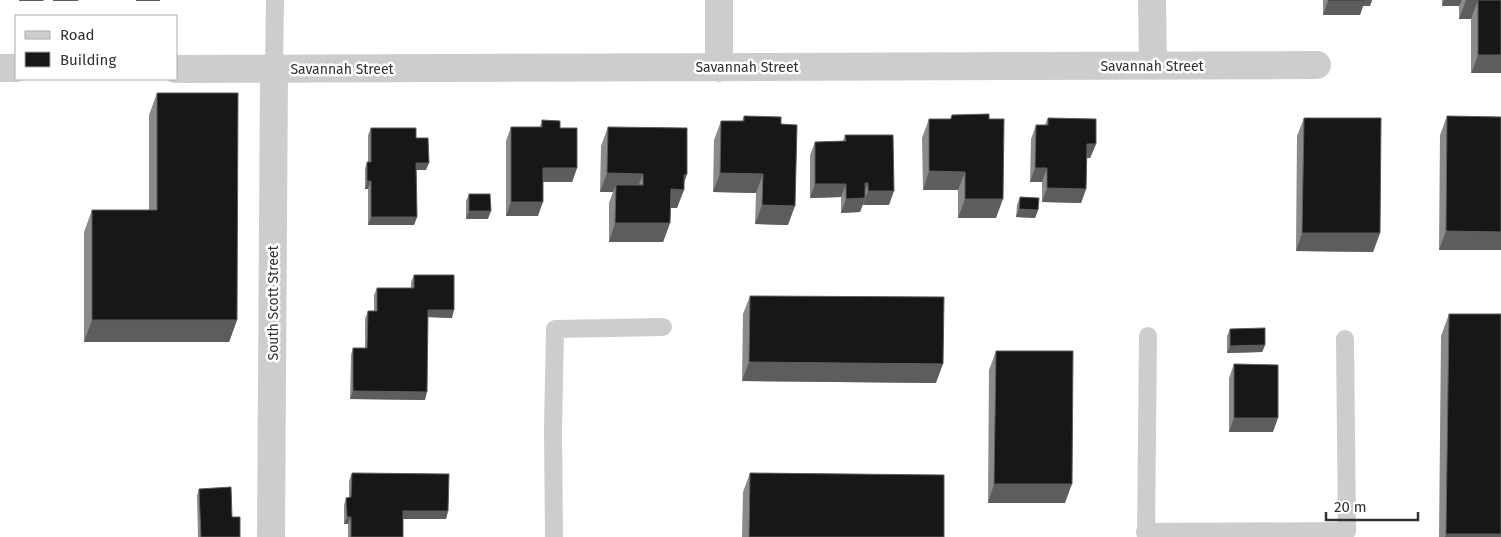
<svg xmlns="http://www.w3.org/2000/svg" width="1501" height="537" viewBox="0 0 1501 537" font-family="'Fira Sans',sans-serif">
<rect width="100%" height="100%" fill="#fff"/>
<g fill="none" stroke-linecap="round" stroke-linejoin="round">
<path stroke="#cdcdcd" stroke-width="18" d="M274,70L275,0
M1145,532L1347,531L1345,339
M554,537L553,430L555,329L663,327
M1146,537L1148,336"/>
<path stroke="#cdcdcd" stroke-width="28" d="M719,0V68
M1152,0L1153,66
M0,68H16
M176,69L1317,65
M271,537L274,70"/>
</g>
<path fill="#8b8b8b" d="M1323,0H1372L1370,6H1363L1360,15H1323Z
M1442,0H1501L1471,73V19H1459V6H1442Z
M157,93L237,320L229,342H84V232L92,210H149V115Z
M952,115L996,218H958V190H923L922,138L929,119H950Z
M744,116L781,124L788,225L755,224L756,193L713,192L714,140L721,121H742Z
M1447,116L1501,117V250H1439L1440,135Z
M1048,118L1096,144L1090,158H1087L1086,189L1081,203L1042,202V182H1030L1031,139L1036,125H1045Z
M1304,118L1380,233L1373,252L1296,251L1297,136Z
M542,120L560,128L577,168L572,182H543L538,216H506V141L511,127H540Z
M608,127L687,174L677,208H670V223L663,242H609V203L613,192H600L601,146Z
M371,128L416,138L426,170H416L417,217L414,225H368V189H365V169L367,162H368V135Z
M845,135L889,205H863V204L860,212L841,213V197L810,198V155L815,142L843,141Z
M469,194L488,219H466V201Z
M1020,197L1038,210L1035,218L1016,217L1017,205Z
M414,275L452,318L428,317L425,400L350,399L351,355L353,348H365V319L368,311H374V295L377,288H411V282Z
M750,296L936,383L742,381L743,314Z
M1449,314L1501,537H1439L1441,336Z
M1230,329L1265,345L1262,352L1227,353V336Z
M996,351L1065,503H988L989,370Z
M1234,364L1273,432H1229V378Z
M352,473L448,511L446,519H403V537H348V524H344V505L346,498L349,497V481Z
M750,473L944,537H742L743,492Z
M199,489L232,517L240,537H198L197,496Z"/>
<path fill="#5d5d5d" d="M19,0H44L43,1H19Z
M53,0H79L78,1H53Z
M136,0H160V1H136Z
M1372,0L1370,6H1363L1360,15H1323L1328,1Z
M1444,0H1462L1459,6H1442Z
M1466,0H1478L1471,19H1459Z
M1478,55H1501V73H1471Z
M1087,144H1096L1090,158H1082Z
M416,163H429L426,170H413Z
M543,168H577L572,182H538Z
M1035,168H1047L1042,182H1030Z
M929,171L965,172L958,190H923Z
M607,173L643,174L636,192L616,185L613,192H600Z
M720,173L763,174L756,193L713,192Z
M687,174L681,190H684L677,208H664L671,189L684,175Z
M367,181H371L368,189H365Z
M865,183H868L863,197Z
M815,184H846L841,197L810,198Z
M1047,188L1086,189L1081,203L1042,202Z
M868,191H894L889,205H863Z
M865,198L860,212L841,213L846,199Z
M965,199H1003L996,218H958Z
M511,202H543L538,216H506Z
M762,205L795,206L788,225L755,224Z
M1019,209L1038,210L1035,218L1016,217Z
M469,211H491L488,219H466Z
M371,217H417L414,225H368Z
M615,223H670L663,242H609Z
M1446,231L1501,232V250H1439Z
M1302,233H1380L1373,252L1296,251Z
M428,310H454L452,318L426,317Z
M92,320H237L229,342H84Z
M1265,345L1262,352L1227,353L1230,346Z
M749,362L943,364L936,383L742,381Z
M353,391L427,392L425,400L350,399Z
M1234,418H1278L1273,432H1229Z
M994,484H1072L1065,503H988Z
M403,511H448L446,519H400Z
M347,517H351L348,524H344Z
M1446,534H1501V537H1445Z"/>
<path fill="#171717" stroke="#5d5d5d" d="M1328,0H1365V1H1328Z
M1478,0H1501V55H1478Z
M157,93H238L237,320H92V210H157Z
M989,114V119H1004L1003,199H965V172L929,171V119H951L952,115Z
M744,116L781,117V124L797,125L795,206L762,205L763,174L720,173L721,121H744Z
M1447,116L1501,117V232L1446,231Z
M1048,118L1096,119V144H1087L1086,189L1047,188V168H1035L1036,125H1048Z
M1304,118H1381L1380,233H1302Z
M542,120L560,121V128H577V168H543V202H511V127H542Z
M608,127L687,128V174L684,175V190L671,189L670,223H615L616,185H643V174L607,173Z
M371,128H416V138H428L429,163H416L417,217H371V181H367V162H371Z
M845,135H893L894,191H868V183H865V198L846,199V184H815V142L846,141Z
M469,194H490L491,211H469Z
M1020,197L1039,198L1038,210L1019,209Z
M414,275H454V310H428L427,392L353,391V348H367L368,311H377V288H414Z
M750,296L944,297L943,364L749,362Z
M1449,314H1501V534H1446Z
M1265,328V345L1230,346V329Z
M996,351H1073L1072,484H994Z
M1234,364L1278,365V418H1234Z
M352,473L449,474L448,511H403V537H351V517H347L346,498L351,497Z
M750,473L944,475V537H749Z
M231,487L232,517H240V537H201L199,489Z"/>
<g text-anchor="middle" stroke-width="5" stroke-linejoin="round" paint-order="stroke">
<g font-size="14" fill="#303030" stroke="#fff">
<text x="1152" y="71">Savannah Street</text>
<text x="747" y="72">Savannah Street</text>
<text x="342" y="74">Savannah Street</text>
<text transform="translate(273 303) rotate(-90)" y="5">South Scott Street</text>
</g>
</g>
<rect x="15" y="15" width="162" height="65" fill="#ffffff" stroke="#acacac"/>
<rect x="25" y="31" width="25" height="8" fill="#cdcdcd" stroke="#acacac"/>
<text x="60" y="40" font-size="15" fill="#303030">Road</text>
<rect x="25" y="52" width="25" height="15" fill="#171717" stroke="#acacac"/>
<text x="60" y="65" font-size="15" fill="#303030">Building</text>
<path d="M1326 512v8h92v-8" fill="none" stroke="#303030" stroke-width="2.5"/>
<text x="1334" y="512" font-size="15" fill="#303030" stroke="#ffffff" stroke-width="4" paint-order="stroke">20 m</text>
</svg>
